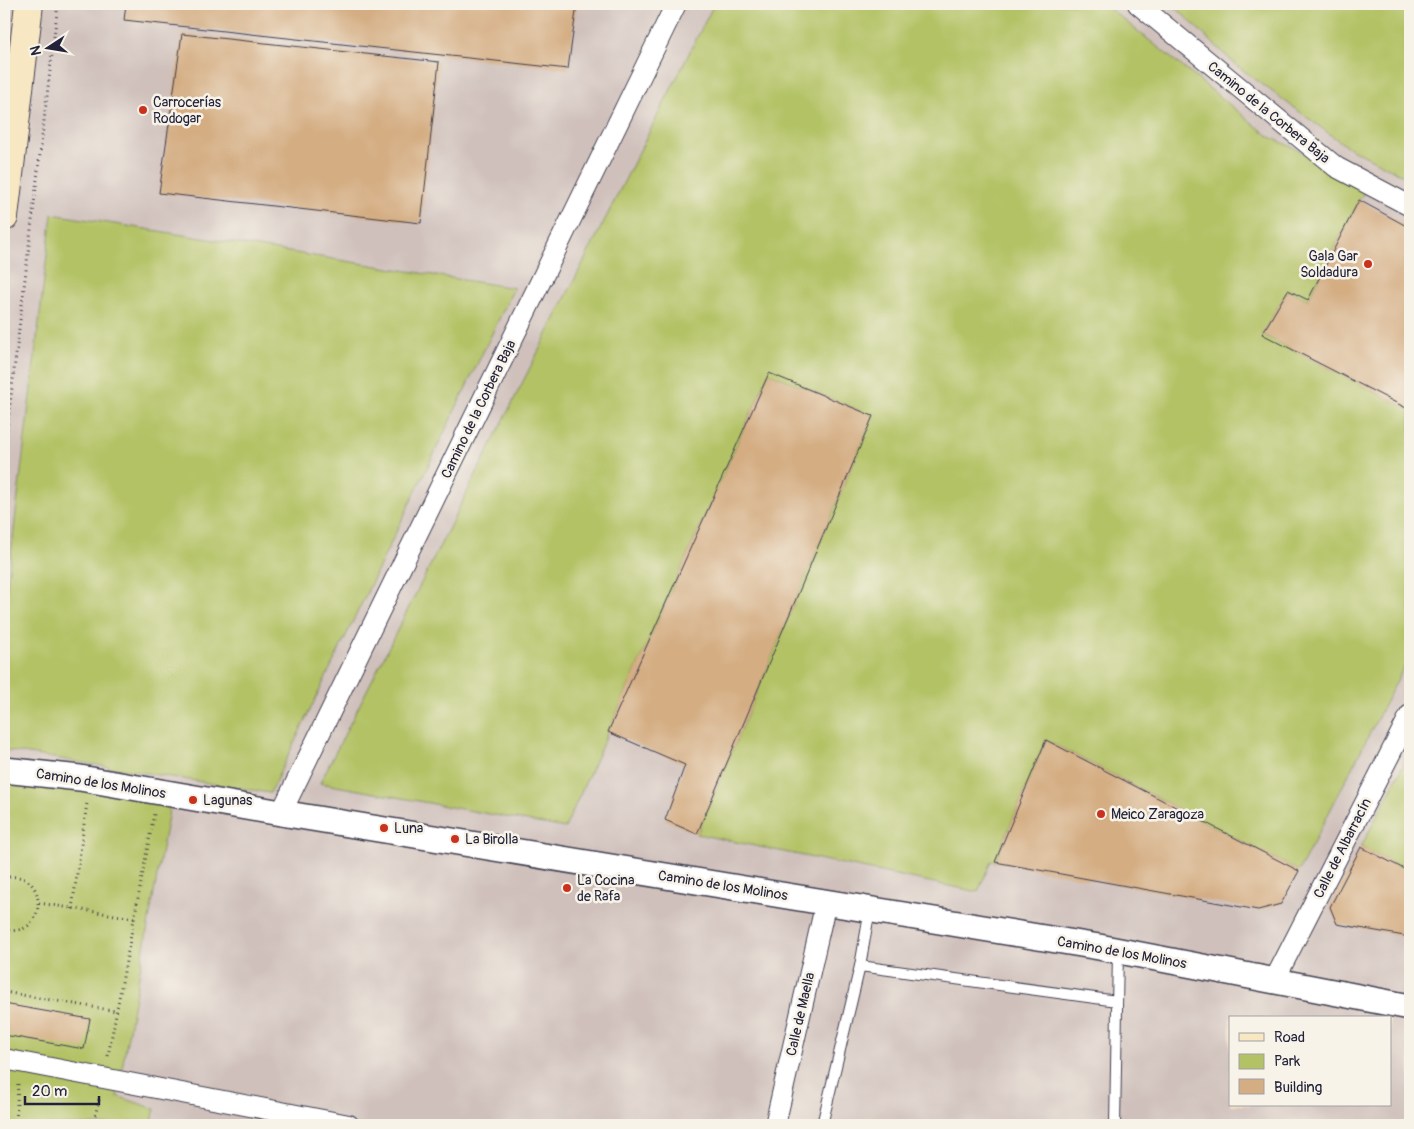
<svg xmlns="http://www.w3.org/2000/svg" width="1414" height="1129" viewBox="0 0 1414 1129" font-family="Pangolin,sans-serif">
<rect width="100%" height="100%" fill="#f7f3e8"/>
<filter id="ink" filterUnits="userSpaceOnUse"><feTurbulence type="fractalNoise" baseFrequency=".02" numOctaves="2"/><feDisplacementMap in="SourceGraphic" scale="10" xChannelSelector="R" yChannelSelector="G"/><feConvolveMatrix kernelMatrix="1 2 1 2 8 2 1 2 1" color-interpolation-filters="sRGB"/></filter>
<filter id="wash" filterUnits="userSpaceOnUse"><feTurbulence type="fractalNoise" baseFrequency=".0096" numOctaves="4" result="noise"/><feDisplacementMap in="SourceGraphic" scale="20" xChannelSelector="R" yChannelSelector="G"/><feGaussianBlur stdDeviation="1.12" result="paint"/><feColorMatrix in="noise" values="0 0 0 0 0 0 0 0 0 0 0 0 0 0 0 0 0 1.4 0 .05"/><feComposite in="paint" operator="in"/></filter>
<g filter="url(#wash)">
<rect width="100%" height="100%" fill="#f3dcbe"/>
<path fill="#cfc0bb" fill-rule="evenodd" d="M4,4H1410V1125H151L155,1109L117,1096L172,795L4,770ZM1230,1018H1390V1105H1230Z"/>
<path fill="#b3c265" stroke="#6a7250" d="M714,4H1104L1270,137L1336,167L1370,185L1359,200L1308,300L1288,290L1262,334L1410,410V655L1299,871L1046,740L995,862L991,861L978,892L697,834L873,416L769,373L565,828L320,783Z
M1172,4H1410V179L1346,146L1236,65Z
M52,214L514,288L270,793L4,750V612Z
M1410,752V872L1361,847Z
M4,770L172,794L117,1096L155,1109L151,1125H4Z"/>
<g id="blocks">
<path fill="#d4ad83" d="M126,4H577L568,69L124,20Z
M182,34L439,62L421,223L159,193Z
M1359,200L1410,228V410L1262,334L1288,290L1308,300Z
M769,373L873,416L697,834L665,820L685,765L608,732Z
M1046,740L1299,871L1281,904L1258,910L995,862Z
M1361,847L1410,872V937L1337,924L1330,907Z
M4,1004L90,1019L84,1049L4,1035Z"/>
</g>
</g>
<g filter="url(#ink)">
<use href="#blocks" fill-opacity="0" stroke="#413e4f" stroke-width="1"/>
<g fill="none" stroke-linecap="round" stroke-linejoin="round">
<defs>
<path id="service" d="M860,966L1117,1001
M822,1125L860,966L870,909
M1115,1125L1118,951"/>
<path id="minor" d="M1138,4L1336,167L1410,206
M281,813L676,4
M1274,981L1410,715
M4,1059L349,1125
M775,1125L826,902"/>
<path id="tertiary" d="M4,770L80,778L281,813L1099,947L1410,1007"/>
<path id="secondary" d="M4,217L29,4"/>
</defs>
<use href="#service" stroke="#413e4f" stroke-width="12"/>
<use href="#minor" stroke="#413e4f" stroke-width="22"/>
<use href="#tertiary" stroke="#413e4f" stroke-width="28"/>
<use href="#secondary" stroke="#413e4f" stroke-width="30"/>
<path stroke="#413e4f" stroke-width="3" stroke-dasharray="1 4" stroke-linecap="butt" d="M4,454L58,4
M4,878C51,866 48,942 4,929
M39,903L134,918
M72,909L87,803
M4,968L9,930
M4,992L116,1011
M108,1056L154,814
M16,1125L18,1083
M93,1125L99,1099"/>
<use href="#service" stroke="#fff" stroke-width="10"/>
<use href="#minor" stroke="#fff" stroke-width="20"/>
<use href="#tertiary" stroke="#fff" stroke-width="25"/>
<use href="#secondary" stroke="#f7e8c3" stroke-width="28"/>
</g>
</g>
<g fill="#c8321e" stroke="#f7f3e8" stroke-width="2">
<circle cx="143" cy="110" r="5"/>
<circle cx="1368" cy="264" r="5"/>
<circle cx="193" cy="800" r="5"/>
<circle cx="1101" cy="814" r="5"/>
<circle cx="384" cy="828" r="5"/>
<circle cx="455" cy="839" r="5"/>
<circle cx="567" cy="888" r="5"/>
</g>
<g text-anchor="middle" stroke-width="5" stroke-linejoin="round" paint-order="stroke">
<g font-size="14" fill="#22223b" stroke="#f7f3e8" text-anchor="start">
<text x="153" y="107">Carrocerías<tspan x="153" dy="16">Rodogar</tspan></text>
<text x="1358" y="261" text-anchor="end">Gala Gar<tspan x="1358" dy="16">Soldadura</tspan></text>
<text x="203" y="805">Lagunas</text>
<text x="1111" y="819">Meico Zaragoza</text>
<text x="394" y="833">Luna</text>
<text x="465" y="844">La Birolla</text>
<text x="577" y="885">La Cocina<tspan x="577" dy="16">de Rafa</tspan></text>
</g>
<g font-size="14" fill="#22223b" stroke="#f7f3e8">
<text transform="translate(1269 112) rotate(39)" y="5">Camino de la Corbera Baja</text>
<text transform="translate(478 409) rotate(-64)" y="5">Camino de la Corbera Baja</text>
<text transform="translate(101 783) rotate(9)" y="5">Camino de los Molinos</text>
<text transform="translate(1342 848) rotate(-63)" y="5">Calle de Albarracín</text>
<text transform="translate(723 885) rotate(9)" y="5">Camino de los Molinos</text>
<text transform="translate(1122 952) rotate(10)" y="5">Camino de los Molinos</text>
<text transform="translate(800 1014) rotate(-77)" y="5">Calle de Maella</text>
</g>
</g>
<rect width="1414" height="1129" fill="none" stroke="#f7f3e8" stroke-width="20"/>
<rect x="1229" y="1016" width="162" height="90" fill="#f7f3e8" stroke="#a29fa3"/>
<rect x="1239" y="1033" width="25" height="8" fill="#f7e8c3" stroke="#a29fa3"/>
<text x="1274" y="1042" font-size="15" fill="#22223b">Road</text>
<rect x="1239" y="1054" width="25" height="15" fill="#b3c265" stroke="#a29fa3"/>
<text x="1274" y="1066" font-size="15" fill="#22223b">Park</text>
<rect x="1239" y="1079" width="25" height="15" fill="#d4ad83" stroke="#a29fa3"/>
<text x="1274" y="1092" font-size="15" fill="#22223b">Building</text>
<g transform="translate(48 48) rotate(258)" stroke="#f7f3e8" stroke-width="4" paint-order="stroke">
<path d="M0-4L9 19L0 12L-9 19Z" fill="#22223b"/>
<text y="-8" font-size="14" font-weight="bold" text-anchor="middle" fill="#22223b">N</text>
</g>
<path d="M25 1096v8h74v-8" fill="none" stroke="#22223b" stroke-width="2.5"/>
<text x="32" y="1096" font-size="15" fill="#22223b" stroke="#f7f3e8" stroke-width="4" paint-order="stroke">20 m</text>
</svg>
